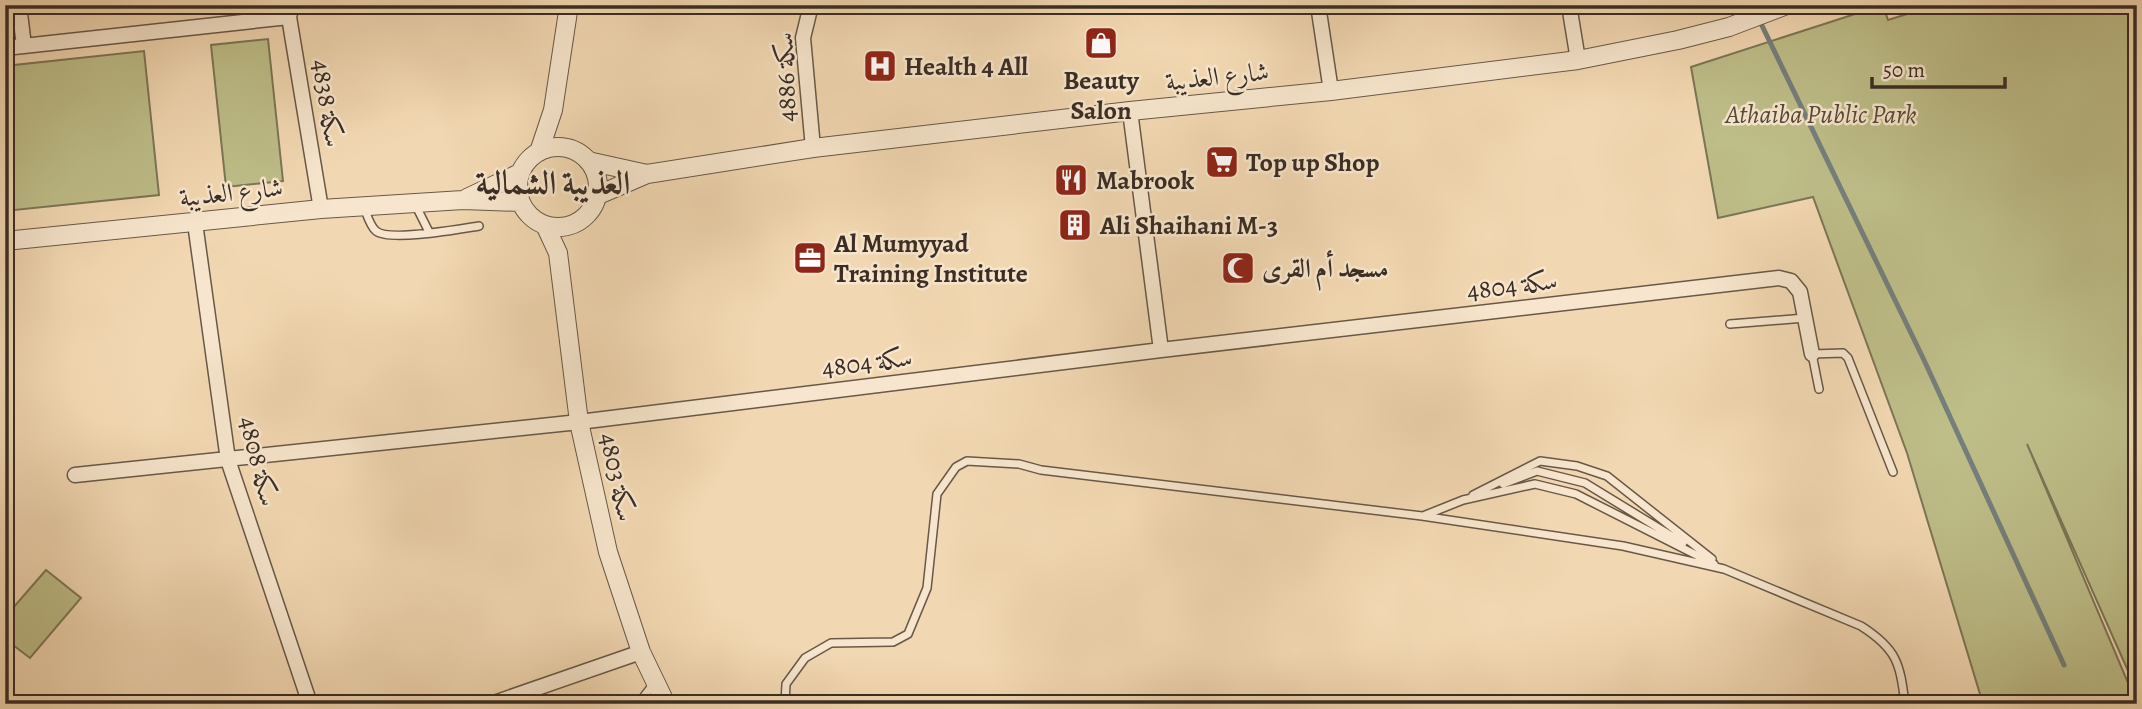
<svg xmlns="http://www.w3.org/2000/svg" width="2142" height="709" viewBox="0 0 2142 709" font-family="Alegreya,Amiri,serif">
<rect width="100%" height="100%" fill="#f2d8b2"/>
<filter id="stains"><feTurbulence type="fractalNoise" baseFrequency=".00286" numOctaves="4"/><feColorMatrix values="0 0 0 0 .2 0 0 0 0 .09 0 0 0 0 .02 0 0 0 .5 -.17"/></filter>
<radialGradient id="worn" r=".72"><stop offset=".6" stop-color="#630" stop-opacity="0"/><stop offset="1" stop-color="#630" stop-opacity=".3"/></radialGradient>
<path fill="#bebe89" stroke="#7c7656" stroke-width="2" d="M1883,5L1888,20L1936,5H2137V691L2027,444L2137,704H1983L1907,453L1813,197L1718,218L1691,67Z
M268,39L283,181L226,187L211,45Z
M144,51L159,195L5,211V66Z
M46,570L81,598L30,658L5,639V617Z"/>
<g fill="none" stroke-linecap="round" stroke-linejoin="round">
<path stroke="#75807b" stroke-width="5" d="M1752,5L1924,360L2064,665"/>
<defs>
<path id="service" d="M415,204L429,232
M364,207C367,215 370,226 376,231C389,242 460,229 479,226
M1730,324L1805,318
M1819,389L1812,354L1843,353L1848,358L1893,472
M1503,484L1537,471L1585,483L1683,543
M1473,495L1540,461L1577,466L1607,476L1712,559
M1423,516L1463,500L1535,484L1576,494L1714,564
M638,704L655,682
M785,704L786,684L805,658L831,643L893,642L908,634L927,588L937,494L956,467L967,461L1019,464L1041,470L1422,516L1623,546L1724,569L1861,626C1897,649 1900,663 1905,704"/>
<path id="minor" d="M19,5L24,46
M292,5L289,17L321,209
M811,5L803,38L813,148
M1318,5L1331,91
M1569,5L1578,60
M5,48L289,17
M1130,111L1161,350
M195,223L228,460L310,704
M75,475L579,422L1161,350L1779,278L1791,281L1800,292L1812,354
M491,704L641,652"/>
<path id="tertiary" d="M518 187a40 40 0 1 1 80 0a40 40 0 1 1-80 0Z
M539,152L553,110L569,5
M588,161L647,174
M596,196L647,174L813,148L1130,111L1331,91L1578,60L1678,40L1729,27L1787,5
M467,198L520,173
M545,225L558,253L579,422L608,552L641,652L666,704
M5,241L321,209L463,200L520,202"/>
</defs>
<use href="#service" stroke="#685848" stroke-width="10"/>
<use href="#minor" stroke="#685848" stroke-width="17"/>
<use href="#tertiary" stroke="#685848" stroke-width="20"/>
<use href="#service" stroke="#f7e6cd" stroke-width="7"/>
<use href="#minor" stroke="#f7e6cd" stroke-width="14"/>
<use href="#tertiary" stroke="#f7e6cd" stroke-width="18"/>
</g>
<defs>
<symbol id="shop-square" viewBox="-11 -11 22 22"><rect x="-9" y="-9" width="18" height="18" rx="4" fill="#8f2418" stroke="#f7e6cd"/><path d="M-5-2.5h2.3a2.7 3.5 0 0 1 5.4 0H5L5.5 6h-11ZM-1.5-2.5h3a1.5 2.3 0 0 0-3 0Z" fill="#fff"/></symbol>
<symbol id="hospital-square" viewBox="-11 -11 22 22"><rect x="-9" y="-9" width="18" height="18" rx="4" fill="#8f2418" stroke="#f7e6cd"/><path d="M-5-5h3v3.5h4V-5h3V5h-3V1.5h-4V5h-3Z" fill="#fff"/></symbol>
<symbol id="supermarket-square" viewBox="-11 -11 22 22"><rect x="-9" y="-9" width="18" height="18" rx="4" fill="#8f2418" stroke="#f7e6cd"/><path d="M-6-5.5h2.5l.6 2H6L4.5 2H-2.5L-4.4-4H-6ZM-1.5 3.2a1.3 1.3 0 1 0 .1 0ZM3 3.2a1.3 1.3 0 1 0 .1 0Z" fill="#fff"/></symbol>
<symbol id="restaurant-square" viewBox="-11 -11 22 22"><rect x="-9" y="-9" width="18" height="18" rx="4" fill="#8f2418" stroke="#f7e6cd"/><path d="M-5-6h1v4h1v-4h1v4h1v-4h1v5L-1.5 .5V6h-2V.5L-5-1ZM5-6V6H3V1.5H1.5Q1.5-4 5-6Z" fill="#fff"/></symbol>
<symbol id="building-square" viewBox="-11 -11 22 22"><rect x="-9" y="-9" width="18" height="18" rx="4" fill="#8f2418" stroke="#f7e6cd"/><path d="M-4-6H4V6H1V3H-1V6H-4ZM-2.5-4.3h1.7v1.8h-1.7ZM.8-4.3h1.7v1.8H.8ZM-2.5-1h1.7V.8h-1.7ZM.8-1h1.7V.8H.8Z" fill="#fff"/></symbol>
<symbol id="office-square" viewBox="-11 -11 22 22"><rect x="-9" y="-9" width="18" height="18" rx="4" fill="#8f2418" stroke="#f7e6cd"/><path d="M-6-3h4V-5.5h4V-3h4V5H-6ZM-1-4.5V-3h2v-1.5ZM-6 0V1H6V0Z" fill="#fff"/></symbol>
<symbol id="mosque-square" viewBox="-11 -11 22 22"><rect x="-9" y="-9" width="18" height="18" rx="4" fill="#8f2418" stroke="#f7e6cd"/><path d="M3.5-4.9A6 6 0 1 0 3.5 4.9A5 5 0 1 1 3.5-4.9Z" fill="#fff"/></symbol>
</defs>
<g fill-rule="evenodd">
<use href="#shop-square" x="1082" y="24" width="38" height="38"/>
<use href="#hospital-square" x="861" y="47" width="38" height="38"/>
<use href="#supermarket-square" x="1203" y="143" width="38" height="38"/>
<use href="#restaurant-square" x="1052" y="161" width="38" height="38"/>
<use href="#building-square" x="1056" y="206" width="38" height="38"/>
<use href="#office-square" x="791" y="239" width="38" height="38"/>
<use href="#mosque-square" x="1219" y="249" width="38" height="38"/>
</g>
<g text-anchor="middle" stroke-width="5" stroke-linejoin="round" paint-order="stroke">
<g font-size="26" font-weight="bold" fill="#3a2d24" stroke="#f7e6cd" text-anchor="start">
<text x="904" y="75">Health 4 All</text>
<text x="1101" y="89" text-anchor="middle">Beauty<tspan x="1101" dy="30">Salon</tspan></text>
<text x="1246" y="171">Top up Shop</text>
<text x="1096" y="189">Mabrook</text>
<text x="1100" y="234">Ali Shaihani M-3</text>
<text x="834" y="252">Al Mumyyad<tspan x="834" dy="30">Training Institute</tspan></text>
<text x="1262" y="277">مسجد أم القرى</text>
</g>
<g font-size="26" fill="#3a2d24" stroke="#f7e6cd">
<text transform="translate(1217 76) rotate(-6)" y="9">شارع العذيبة</text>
<text transform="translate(785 77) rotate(-92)" y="9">سكة 4886</text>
<text transform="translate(328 103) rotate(81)" y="9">سكة 4838</text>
<text transform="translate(231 192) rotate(-6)" y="9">شارع العذيبة</text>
<text transform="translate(1512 285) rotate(-7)" y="9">سكة 4804</text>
<text transform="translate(867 362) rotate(-7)" y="9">سكة 4804</text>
<text transform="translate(259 461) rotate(76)" y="9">سكة 4808</text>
<text transform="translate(618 477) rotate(78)" y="9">سكة 4803</text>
</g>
<g font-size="26" font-style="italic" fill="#544a38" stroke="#f7e6cd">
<text x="1821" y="123">Athaiba Public Park</text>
</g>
<g font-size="33" font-weight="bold" fill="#3a2d24" stroke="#f7e6cd">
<text x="553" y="194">العذيبة الشمالية</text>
</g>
</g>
<rect width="2142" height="709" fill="none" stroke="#f2d8b2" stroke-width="28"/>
<rect x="7" y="7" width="2128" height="695" fill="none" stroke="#3a2d24" stroke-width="3.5"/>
<rect x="14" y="14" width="2114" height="681" fill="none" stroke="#3a2d24" stroke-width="2"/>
<path d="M1872 77v10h133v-10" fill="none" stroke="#3a2d24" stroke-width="3.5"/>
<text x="1883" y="77" font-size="21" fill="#3a2d24" stroke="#f7e6cd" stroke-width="5" paint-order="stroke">50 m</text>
<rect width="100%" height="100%" filter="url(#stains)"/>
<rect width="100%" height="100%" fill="url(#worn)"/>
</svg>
